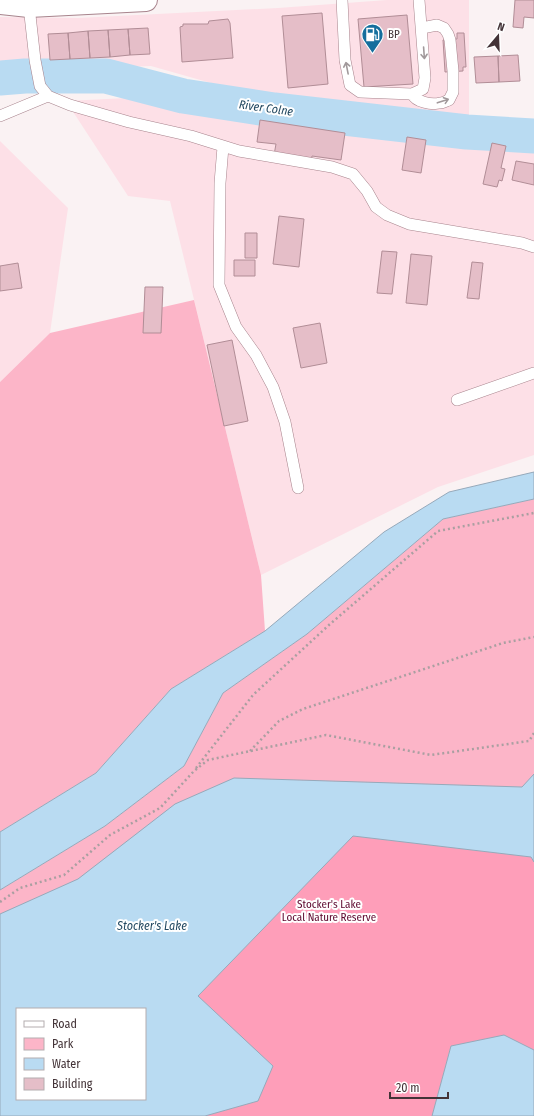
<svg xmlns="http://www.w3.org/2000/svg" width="534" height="1116" viewBox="0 0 534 1116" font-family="'Fira Sans Condensed',sans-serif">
<rect width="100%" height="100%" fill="#faf2f3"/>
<path fill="#fde0e7" d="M387,0H469V117L271,100L151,66L0,72V17L78,18L278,8Z
M127,98L333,128L534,151V455L438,487L261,575L170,201L128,196L66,101Z
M0,141L68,208L50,333L0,382Z"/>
<path fill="#fcb5c8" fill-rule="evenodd" d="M194,300L261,575L265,631L171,689L96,773L0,832V382L50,333Z
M534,499V1116H0V890L105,826L184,766L223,693L307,634L443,519ZM17,1009H145V1099H17Z"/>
<path fill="#fe9eb9" d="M353,836L531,857L534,862V1050L504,1035L451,1046L432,1116H205L258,1101L197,996Z"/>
<path fill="#b9dbf2" stroke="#96a9ba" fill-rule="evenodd" d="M534,472V499L443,519L307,634L223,693L184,766L105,826L0,890V832L96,773L171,689L265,631L384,532L449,492Z
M534,774V862L531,857L353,836L198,996L273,1066L258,1101L205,1116H0V914L78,879L175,804L234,778L522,787ZM17,1009H145V1099H17Z
M504,1035L534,1050V1116H432L451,1046Z"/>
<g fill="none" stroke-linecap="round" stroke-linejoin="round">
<path stroke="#b9dbf2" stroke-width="35" d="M0,78L25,76H106L183,96L274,110L467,132L534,136"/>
</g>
<path fill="#e5bec8" stroke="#b18d96" d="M515,0H534V18L524,17L523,28L513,27Z
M322,13L328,84L288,88L282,16Z
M407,15L413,84L364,87L358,19Z
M228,19L230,23L233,58L182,62L180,27L183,26V24H208L209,21Z
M148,28L150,54L130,55L128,29Z
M128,29L130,55L110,57L108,30Z
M108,30L110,57L90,58L88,31Z
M88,31L90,58L70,59L68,33Z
M68,33L70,59L50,60L48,34Z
M457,33H464L466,67H463V71L445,72L443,40L457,39Z
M518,55L520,81L499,82L498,56Z
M498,56L499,82L476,83L474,57Z
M260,120L345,133L341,160L312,156L311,161L274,155L276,144L257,142Z
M407,137L426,140L421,173L402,170Z
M492,143L506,146L501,168L505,169L502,181L499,180L497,187L483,184Z
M516,161L534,164V185L512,180Z
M279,216L304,219L299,267L273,264Z
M245,233H257V258H245Z
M382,251L397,252L392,294L377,293Z
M411,254L432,256L427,305L406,303Z
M234,260H255V276H234Z
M472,262L483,263L479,299L467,298Z
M18,263L22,288L0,291V266Z
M145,287H163L161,333H143Z
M320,323L327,363L301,368L293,328Z
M232,340L248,421L224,426L207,345Z"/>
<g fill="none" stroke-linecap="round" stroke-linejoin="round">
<defs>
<path id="service" d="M342,0L345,60L350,85L360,92L412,94L423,89L425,78L419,0
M29,6L35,60L40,86L48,96L70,105L129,122L191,136L239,151L332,167L353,174L367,191L376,207L387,215L409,224L522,243L534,247
M412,94C416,102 431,105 440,103C443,103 446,101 449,100L453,92V71L450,40L448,34L444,28L437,25L422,28
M0,116L48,96
M223,147L220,183L219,285L236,327L256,355L273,387L285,422L298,488
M457,400L534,373"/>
<path id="primary" d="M0,3L29,6L146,0"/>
</defs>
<use href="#service" stroke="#a8848d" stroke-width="12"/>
<use href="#primary" stroke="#a8848d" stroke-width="24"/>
<path stroke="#aa9fa1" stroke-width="2.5" stroke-dasharray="2 3" stroke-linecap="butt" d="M250,751L279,721L303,709L503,643L534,637
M196,768L253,695L329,625L438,531L534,513
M0,902L20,888L64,875L110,835L160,808L194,771L208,760L326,735L431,755L529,741L534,733"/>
<use href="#service" stroke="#fff" stroke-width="11"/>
<use href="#primary" stroke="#fff" stroke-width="22"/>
</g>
<defs><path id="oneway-shaft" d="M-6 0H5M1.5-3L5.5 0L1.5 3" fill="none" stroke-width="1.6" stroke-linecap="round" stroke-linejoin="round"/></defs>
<g stroke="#a1999b">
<use href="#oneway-shaft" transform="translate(424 53) rotate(86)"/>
<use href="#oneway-shaft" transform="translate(347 68) rotate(-101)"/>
<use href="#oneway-shaft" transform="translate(443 101) rotate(-18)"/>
</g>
<defs>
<symbol id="fuel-pin" viewBox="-11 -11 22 30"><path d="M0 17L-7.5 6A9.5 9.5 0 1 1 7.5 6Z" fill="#146e9d" stroke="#fff"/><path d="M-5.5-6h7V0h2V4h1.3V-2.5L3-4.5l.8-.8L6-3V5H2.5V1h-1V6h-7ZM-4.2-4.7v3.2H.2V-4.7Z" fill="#fff"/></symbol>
</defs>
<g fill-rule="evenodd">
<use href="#fuel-pin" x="360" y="22" width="25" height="34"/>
</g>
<g text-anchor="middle" stroke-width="4" stroke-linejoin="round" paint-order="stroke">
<g font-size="11" fill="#433337" stroke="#fff" text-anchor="start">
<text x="388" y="38">BP</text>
</g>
<g font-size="11" fill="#5c052c" stroke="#fff">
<text x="329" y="908">Stocker's Lake<tspan x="329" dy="13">Local Nature Reserve</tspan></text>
</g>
<g font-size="12" font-style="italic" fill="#234961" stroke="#fff">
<text transform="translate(266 108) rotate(8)" y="4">River Colne</text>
<text x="152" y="930">Stocker's Lake</text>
</g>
</g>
<rect x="16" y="1008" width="130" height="92" fill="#ffffff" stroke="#b4adaf"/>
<rect x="24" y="1021" width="20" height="6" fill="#ffffff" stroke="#b4adaf"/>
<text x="52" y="1028" font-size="12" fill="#433337">Road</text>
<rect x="24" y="1038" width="20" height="12" fill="#fcb5c8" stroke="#b4adaf"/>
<text x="52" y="1048" font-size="12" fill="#433337">Park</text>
<rect x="24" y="1058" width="20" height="12" fill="#b9dbf2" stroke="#b4adaf"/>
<text x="52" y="1068" font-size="12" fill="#433337">Water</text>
<rect x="24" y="1078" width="20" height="12" fill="#e5bec8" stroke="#b4adaf"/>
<text x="52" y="1088" font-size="12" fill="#433337">Building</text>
<g transform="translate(498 36) rotate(19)" stroke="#ffffff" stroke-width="3" paint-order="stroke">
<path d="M0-3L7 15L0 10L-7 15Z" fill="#433337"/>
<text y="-6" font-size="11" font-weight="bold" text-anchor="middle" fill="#433337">N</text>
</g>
<path d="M390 1092v6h58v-6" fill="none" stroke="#433337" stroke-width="2"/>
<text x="396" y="1092" font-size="12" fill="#433337" stroke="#ffffff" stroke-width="3" paint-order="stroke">20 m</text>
</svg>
